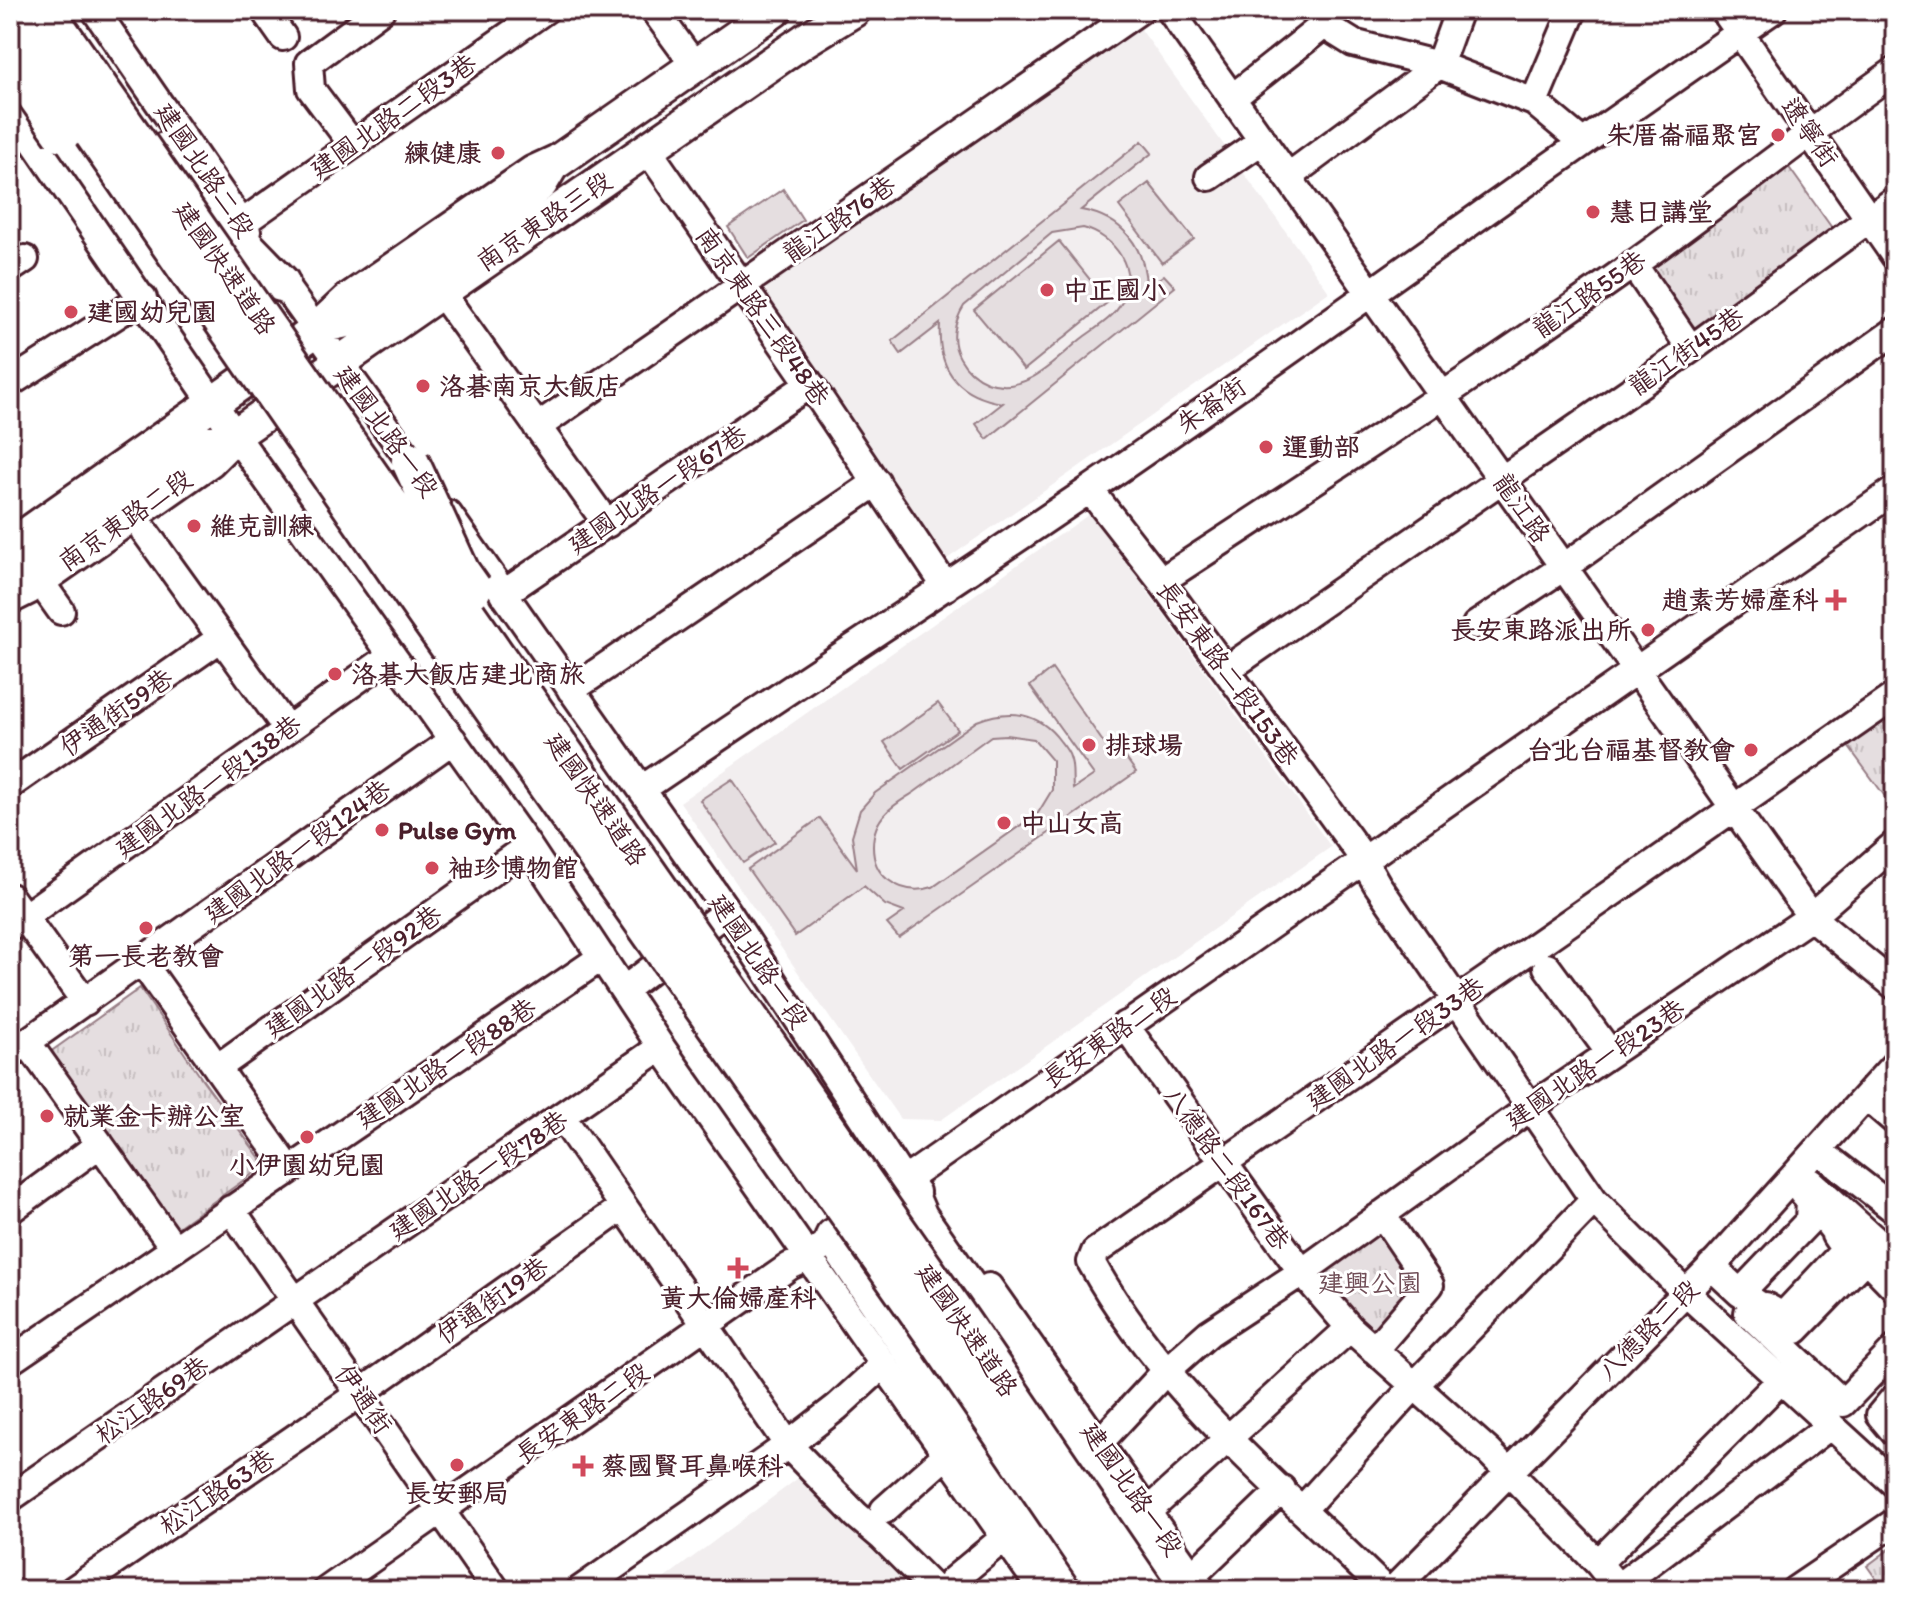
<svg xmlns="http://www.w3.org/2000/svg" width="1905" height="1600" viewBox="0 0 1905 1600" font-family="Itim,'LXGW WenKai TC',sans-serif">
<defs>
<pattern id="park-tufts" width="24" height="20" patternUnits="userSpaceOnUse" patternTransform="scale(2)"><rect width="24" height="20" fill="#e5dee0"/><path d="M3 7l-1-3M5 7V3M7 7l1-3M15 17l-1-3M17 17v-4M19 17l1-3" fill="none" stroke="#c6bec0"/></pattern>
</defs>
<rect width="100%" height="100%" fill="#fff"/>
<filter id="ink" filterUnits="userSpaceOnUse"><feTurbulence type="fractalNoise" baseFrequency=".0125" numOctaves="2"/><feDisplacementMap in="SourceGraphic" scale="16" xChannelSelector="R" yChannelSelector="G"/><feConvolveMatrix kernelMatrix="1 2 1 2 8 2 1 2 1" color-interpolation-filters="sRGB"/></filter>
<g filter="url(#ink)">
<path fill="#f2eeef" d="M1135,21L1329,292L947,559L765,297L769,276Z
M1091,513L1331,847L941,1120L900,1119L680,802Z
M809,1470L936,1590H649Z"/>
<path fill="#e5dee0" stroke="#987e86" stroke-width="2" fill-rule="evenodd" d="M1142,141L1152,153L1081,210C1122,217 1146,247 1146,288L1164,275L1175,287L987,439L976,424L1003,403C958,396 937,369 940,324L901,354L892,341ZM1083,228C1115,236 1139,270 1122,302C1114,318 1094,329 1081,339C1054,361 1025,396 987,382C975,377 966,369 960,358C950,341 954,322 964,306L1052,233Z
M1149,183L1194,239L1162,263L1119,206Z
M783,189L803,220L748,258L728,227Z
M1059,241L1108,302L1024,370L974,310Z
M1052,669L1115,759L1123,754L1136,772L899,938L887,924L904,912L885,905L864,886L795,936L748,869L820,818L857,869L852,836L860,810L875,793L977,721C1009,708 1039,712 1060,741C1064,746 1069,752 1070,757C1074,766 1072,779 1073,789L1094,775L1030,686ZM1006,735L1034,739L1052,760V790L1038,813L933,887C917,892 901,890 887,879C868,863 869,830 886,813C894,804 906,798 916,791C941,773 966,754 991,736Z
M938,703L958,730L903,769L884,742Z
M732,779L775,842L743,863L700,800Z"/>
<path fill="url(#park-tufts)" stroke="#987e86" stroke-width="2" d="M1783,159L1832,228L1691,333L1643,263Z
M1895,711V810L1848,746Z
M140,988L202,1079L265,1165L171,1232L46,1055Z
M1380,1231L1419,1282L1371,1335L1314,1279Z
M1895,1545V1590H1884L1867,1566Z"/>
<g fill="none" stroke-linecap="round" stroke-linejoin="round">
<defs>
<path id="minor" d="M95,10L247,231
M264,10L283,37
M654,10L695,66
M1170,10L1811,917L1895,986
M1724,10L1895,256
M1324,25L1353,43L1439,65L1534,102L1582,142
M1232,98L1324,25L1331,10
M1534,102L1573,10
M10,107L235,435L528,846L661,1047L1042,1590
M353,145L311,89L309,63L381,10
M648,150L810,384L946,587
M1289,176L1439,65L1459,10
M1209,177L1263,140
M242,223L545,10
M1633,264L1691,349
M271,267L421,476
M10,269L25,259
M441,292L607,524
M315,331L360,321L473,242L543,186L558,161
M10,383L143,298
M537,427L1140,10
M1090,490L1161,581L1358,851L1377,884L1594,1200L1685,1292L1895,1484
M448,514L727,911L903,1180L916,1192
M133,515L287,729
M39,580L61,611
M1161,581C1319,478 1477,375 1631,266C1720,203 1805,134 1895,71
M10,589L18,574L80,521L194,441L235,435
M503,594L810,384
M1476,625L1564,567L1895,331
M1226,670L1691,349L1895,200
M571,690L877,482
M10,785L221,638
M642,789C790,688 941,591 1089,490C1319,333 1543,168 1773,10
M10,897L85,1002
M10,927L392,655
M142,962L289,1169
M1547,967L1610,1053
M624,990L727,911
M1125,1025L1302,1272L1350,1328L1490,1453L1598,1563L1620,1590
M27,1042L174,1248
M10,1054L453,740
M217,1068L528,846
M1867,1097L1895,1121
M562,1117L788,1445L856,1515L882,1537L935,1590
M1819,1151L1895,1210
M1811,1182L1895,1258
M891,1190L1895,490
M231,1209L496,1590
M10,1210L100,1144
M1854,1246L1895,1288
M1711,1266L1740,1293L1809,1221L1810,1200L1804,1195
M989,1287L1202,1590
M1740,1293L1796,1330L1860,1264L1810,1200
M1765,1306L1783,1316L1845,1250L1835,1235
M1748,1313L1843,1403L1895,1349
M1374,1350L1430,1285L1382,1214
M10,1361L602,957
M1895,1397L1880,1415L1895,1433
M1099,1443L1165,1372L1209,1333L1302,1272L1531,1107L1811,917L1895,844
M10,1498L661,1047
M1303,1509L1415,1385L1594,1200
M884,1510L946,1455
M1148,1511L1350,1328
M1598,1563L1781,1380
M1193,1575L1282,1489
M952,1581L1005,1537
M73,1590L349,1401L623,1207
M327,1590L790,1266L810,1257L845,1228
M580,1590L788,1445L837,1407L884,1364
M1385,1590C1281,1487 1162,1391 1091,1262L1095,1252L1895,696
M1393,1590L1718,1260L1895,1064
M1614,1590L1831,1425
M1795,1590L1895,1522"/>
<path id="major" d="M10,546L315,331L347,301L534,172L558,161L775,10
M10,597L28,588L209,461L235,435L805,40L854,10"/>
<path id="highway" d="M165,151L198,198L281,283
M903,1180L919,1217L1178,1590
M834,1237L1074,1590"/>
</defs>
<use href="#minor" stroke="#4a1f2b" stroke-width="32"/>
<use href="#major" stroke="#4a1f2b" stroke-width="38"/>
<use href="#highway" stroke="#4a1f2b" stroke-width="42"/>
<use href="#minor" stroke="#fff" stroke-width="26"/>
<use href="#major" stroke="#fff" stroke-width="32"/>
<use href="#highway" stroke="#fff" stroke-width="36"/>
<defs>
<path id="highway-bridge" d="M45,10L964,1325L1145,1590
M10,14L425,613L936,1338L1108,1590
M10,59L62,133
M410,461L461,572L473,589"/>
</defs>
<use href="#highway-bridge" stroke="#4a1f2b" stroke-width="42" stroke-linecap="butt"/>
<use href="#highway-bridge" stroke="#fff" stroke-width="36"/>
</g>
</g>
<g fill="#d1495b" stroke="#fff" stroke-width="3">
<circle cx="1778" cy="135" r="8"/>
<circle cx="498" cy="153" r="8"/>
<circle cx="1593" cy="212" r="8"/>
<circle cx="1047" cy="290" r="8"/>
<circle cx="71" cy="312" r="8"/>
<circle cx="423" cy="386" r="8"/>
<circle cx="1266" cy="447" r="8"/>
<circle cx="194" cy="526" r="8"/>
<path d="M1832 588h8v8h8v8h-8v8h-8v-8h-8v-8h8z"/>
<circle cx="1648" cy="630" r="8"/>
<circle cx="335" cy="674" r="8"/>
<circle cx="1089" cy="745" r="8"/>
<circle cx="1751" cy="750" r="8"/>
<circle cx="1004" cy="823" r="8"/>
<circle cx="382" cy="830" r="8"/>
<circle cx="432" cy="868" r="8"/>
<circle cx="146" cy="928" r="8"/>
<circle cx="47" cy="1116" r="8"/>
<circle cx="307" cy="1137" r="8"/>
<path d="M734 1256h8v8h8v8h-8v8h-8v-8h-8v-8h8z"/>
<circle cx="457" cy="1465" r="8"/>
<path d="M579 1454h8v8h8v8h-8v8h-8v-8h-8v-8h8z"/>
</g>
<g text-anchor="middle" stroke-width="6" stroke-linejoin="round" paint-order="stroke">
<g font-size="26" fill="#4a1f2b" stroke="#fff">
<text transform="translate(393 116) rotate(-35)" y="9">建國北路二段3巷</text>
<text transform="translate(1810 132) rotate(55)" y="9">遼寧街</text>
<text transform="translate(205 170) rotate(56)" y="9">建國北路二段</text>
<text transform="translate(839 219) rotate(-35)" y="9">龍江路76巷</text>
<text transform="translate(544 221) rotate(-34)" y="9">南京東路三段</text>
<text transform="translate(225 268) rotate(55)" y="9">建國快速道路</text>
<text transform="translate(1589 294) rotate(-35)" y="9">龍江路55巷</text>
<text transform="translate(763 316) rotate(55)" y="9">南京東路三段48巷</text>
<text transform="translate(1686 351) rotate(-35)" y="9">龍江街45巷</text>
<text transform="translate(1211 405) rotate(-35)" y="9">朱崙街</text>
<text transform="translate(387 431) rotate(54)" y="9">建國北路一段</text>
<text transform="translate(657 489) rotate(-34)" y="9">建國北路一段67巷</text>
<text transform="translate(1522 508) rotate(55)" y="9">龍江路</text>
<text transform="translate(125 520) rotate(-35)" y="9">南京東路二段</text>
<text transform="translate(1228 673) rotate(54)" y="9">長安東路二段153巷</text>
<text transform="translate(116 712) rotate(-35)" y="9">伊通街59巷</text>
<text transform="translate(208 786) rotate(-36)" y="9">建國北路一段138巷</text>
<text transform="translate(596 799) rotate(55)" y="9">建國快速道路</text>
<text transform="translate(297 851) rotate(-36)" y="9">建國北路一段124巷</text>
<text transform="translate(759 961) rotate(56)" y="9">建國北路一段</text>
<text transform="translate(353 971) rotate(-35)" y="9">建國北路一段92巷</text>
<text transform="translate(1109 1037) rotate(-35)" y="9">長安東路二段</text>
<text transform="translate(1395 1043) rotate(-35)" y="9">建國北路一段33巷</text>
<text transform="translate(446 1063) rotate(-34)" y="9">建國北路一段88巷</text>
<text transform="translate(1595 1064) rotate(-34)" y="9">建國北路一段23巷</text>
<text transform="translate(1227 1168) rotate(54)" y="9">八德路二段167巷</text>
<text transform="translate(478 1175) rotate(-34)" y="9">建國北路一段78巷</text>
<text transform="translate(492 1300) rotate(-35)" y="9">伊通街19巷</text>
<text transform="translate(967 1330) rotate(55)" y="9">建國快速道路</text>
<text transform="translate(1648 1330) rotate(-45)" y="9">八德路二段</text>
<text transform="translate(364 1399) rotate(55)" y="9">伊通街</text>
<text transform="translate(152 1400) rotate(-35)" y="9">松江路69巷</text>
<text transform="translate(582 1413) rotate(-35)" y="9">長安東路二段</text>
<text transform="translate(1132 1489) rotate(55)" y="9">建國北路一段</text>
<text transform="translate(217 1492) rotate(-34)" y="9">松江路63巷</text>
</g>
<g font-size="26" font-weight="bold" fill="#4a1f2b" stroke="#fff" text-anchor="start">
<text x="1762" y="144" text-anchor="end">朱厝崙福聚宮</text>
<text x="482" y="162" text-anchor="end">練健康</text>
<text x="1609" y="221">慧日講堂</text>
<text x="1063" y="299">中正國小</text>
<text x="87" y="321">建國幼兒園</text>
<text x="439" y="395">洛碁南京大飯店</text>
<text x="1282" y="456">運動部</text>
<text x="210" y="535">維克訓練</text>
<text x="1818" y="609" text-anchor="end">趙素芳婦產科</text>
<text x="1632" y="639" text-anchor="end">長安東路派出所</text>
<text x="351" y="683">洛碁大飯店建北商旅</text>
<text x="1105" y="754">排球場</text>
<text x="1735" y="759" text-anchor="end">台北台福基督教會</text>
<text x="1020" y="832">中山女高</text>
<text x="398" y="839">Pulse Gym</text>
<text x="448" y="877">袖珍博物館</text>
<text x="146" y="965" text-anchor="middle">第一長老教會</text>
<text x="63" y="1125">就業金卡辦公室</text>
<text x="307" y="1174" text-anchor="middle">小伊園幼兒園</text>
<text x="738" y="1307" text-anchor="middle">黃大倫婦產科</text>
<text x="601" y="1475">蔡國賢耳鼻喉科</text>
<text x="457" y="1502" text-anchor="middle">長安郵局</text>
</g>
<g font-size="26" fill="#714f58" stroke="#fff">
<text x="1370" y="1292">建興公園</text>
</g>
</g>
<rect width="1905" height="1600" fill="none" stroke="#fff" stroke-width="40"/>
<rect x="20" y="20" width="1865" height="1560" fill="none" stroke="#4a1f2b" stroke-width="3" filter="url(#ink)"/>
</svg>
